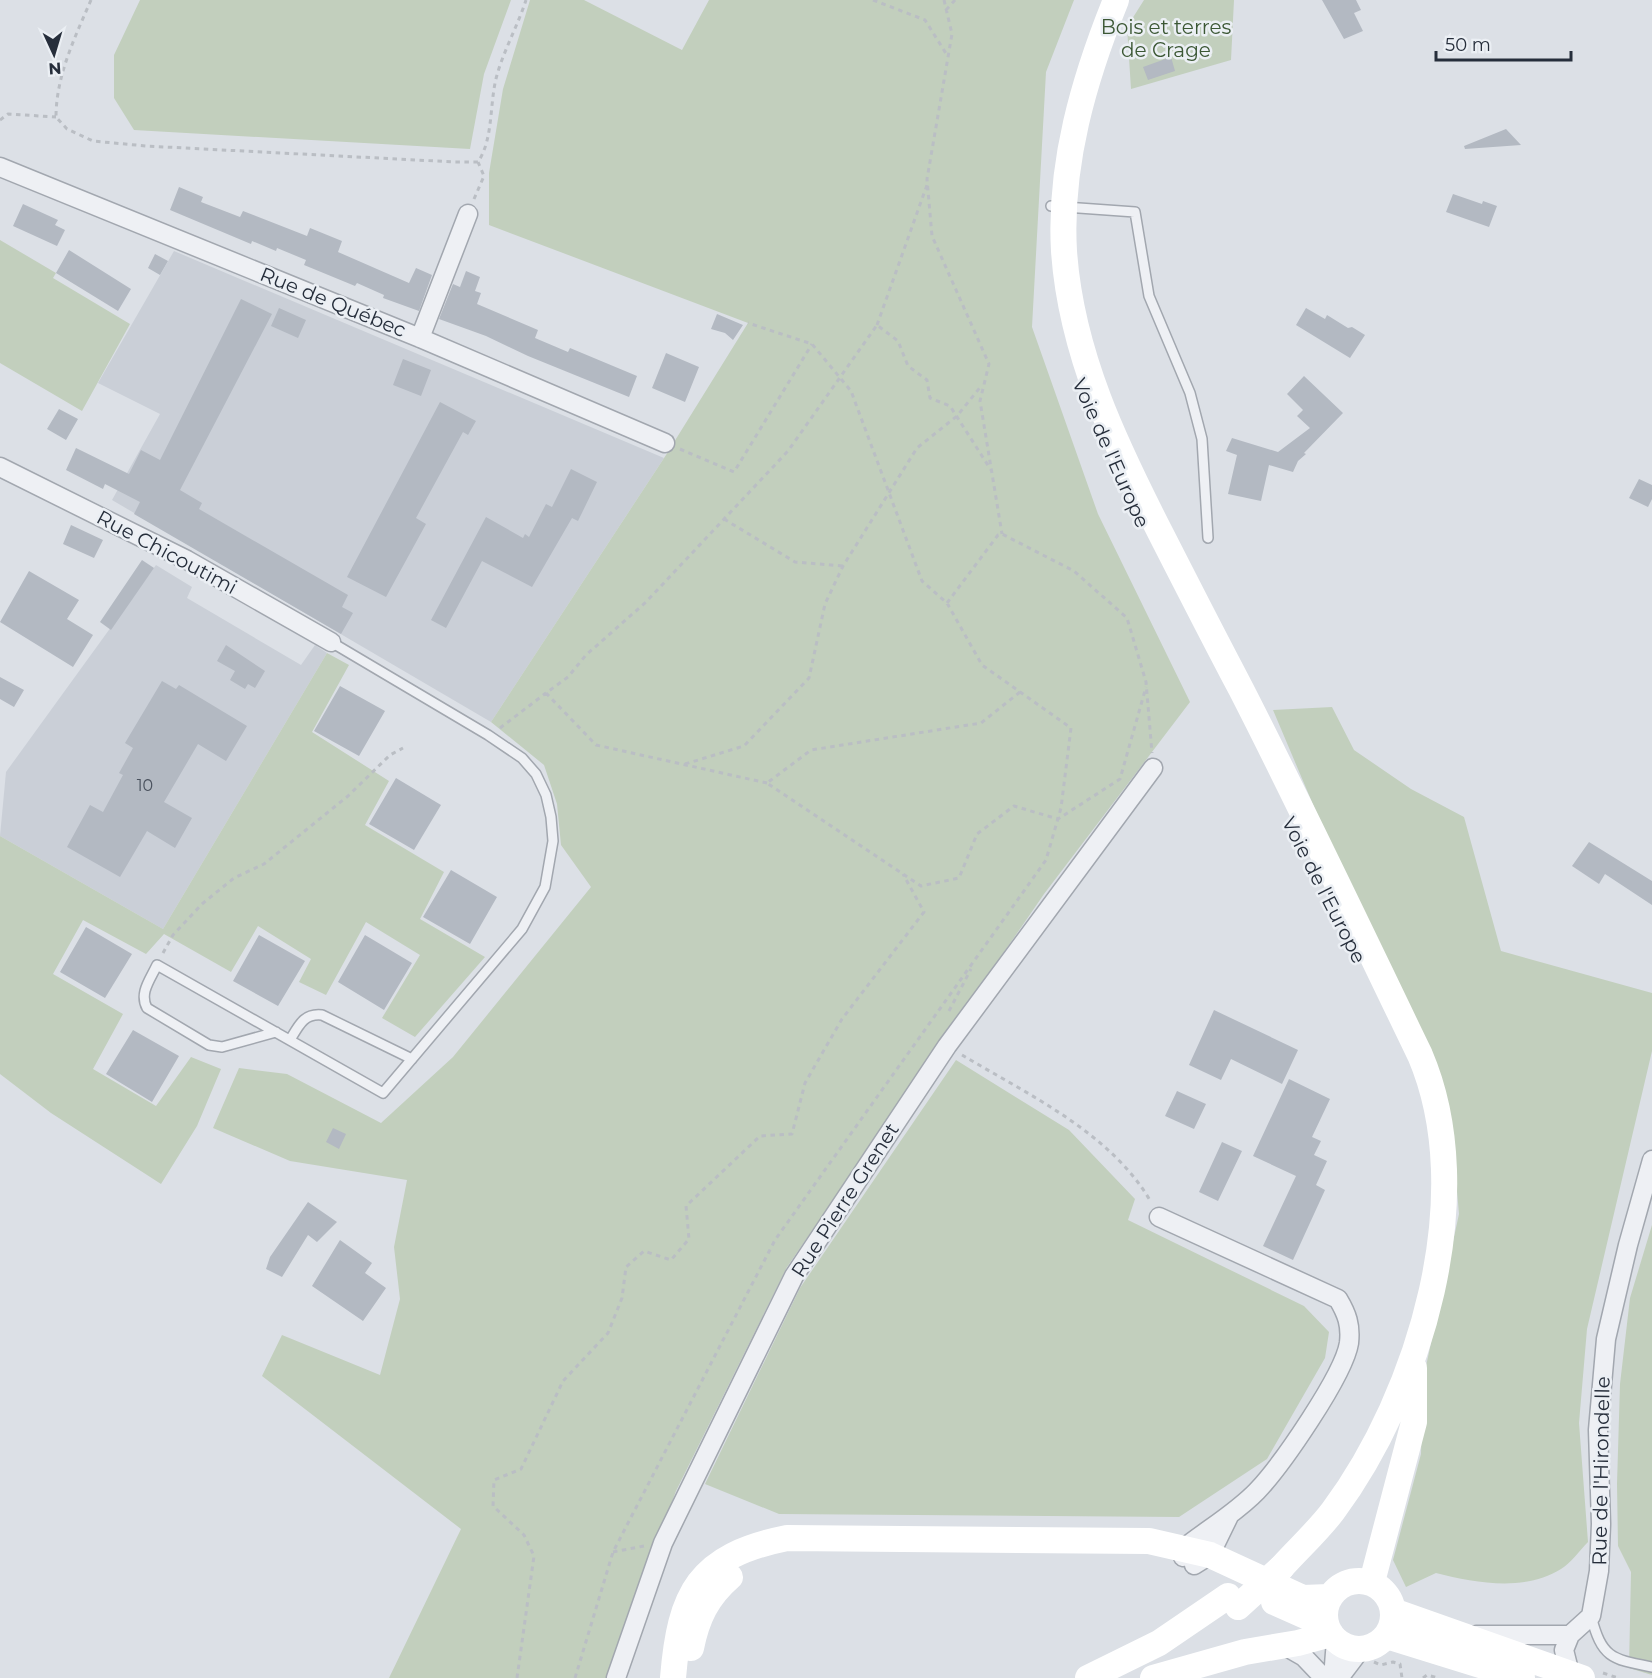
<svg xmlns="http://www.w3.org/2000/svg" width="1652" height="1678" viewBox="0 0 1652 1678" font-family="Montserrat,sans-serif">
<rect width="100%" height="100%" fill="#dce0e6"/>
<path fill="#cacfd7" d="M174,251L664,458L491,722L112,500L160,414L98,383Z
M156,565L192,587L187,598L301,665L315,645L327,653L163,929L0,836L6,772Z"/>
<path fill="#c2cfbd" d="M140,0H511L484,74L470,149L134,130L114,98V55Z
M530,0H584L682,50L709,0H1074L1046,72L1032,327L1098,514L1190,702L1044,894L787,1267L676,1491L607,1678H389L461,1529L262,1376L282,1335L380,1375L400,1299L394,1247L407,1180L290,1161L213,1128L239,1068L287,1074L381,1123L453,1057L591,887L561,845L557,804L544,765L491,722L666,455L748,323L489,225V173L503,89Z
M1144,0H1234L1231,60L1131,89L1127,27Z
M0,240L56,273L53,278L130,324L82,411L0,363Z
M327,653L349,665L312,732L389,781L365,825L444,872L420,919L485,957L415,1037L382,1018L420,955L366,922L326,995L299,982L311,959L258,926L231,972L164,934L146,954L83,920L53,974L123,1014L93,1069L156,1106L191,1057L221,1069L197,1126L161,1184L51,1113L0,1074V836L163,929Z
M1332,707L1354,750L1411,789L1464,817L1501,951L1652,993V1051L1587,1329L1579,1423L1588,1542C1579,1551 1571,1563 1561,1569C1524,1592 1476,1583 1436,1573L1406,1587L1393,1560L1421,1454L1423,1380L1459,1214L1452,1133L1273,710Z
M956,1060L1069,1130L1135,1199L1128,1220L1304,1306L1329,1332L1325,1358L1267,1459L1179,1517L779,1514L705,1484L800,1288Z
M1652,1225V1675L1629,1668L1631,1572L1618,1546L1617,1484L1620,1384L1630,1298Z"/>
<path fill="#b3b9c2" d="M1322,0H1356L1361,10L1354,13L1363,31L1344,39Z
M1171,57L1175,71L1148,80L1143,67Z
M1506,129L1521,145L1465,149L1464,146Z
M179,187L203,197L201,202L240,217L243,211L307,236L310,228L342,241L338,252L409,283L416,268L432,275L419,311L383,298L384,295L357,283L355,286L304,265L306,260L277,248L276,251L252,241L251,244L170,210Z
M1453,194L1482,204L1483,201L1497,206L1489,227L1446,212Z
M23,204L58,220L55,225L65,230L57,246L13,226Z
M69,250L131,289L118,311L56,273Z
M155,254L168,261L160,275L148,268Z
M466,271L480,277L475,291L481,293L477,304L538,330L535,338L568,352L570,348L637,376L629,397L528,356L486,336L439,319L453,284L460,287Z
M241,299L272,314L180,490L202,503L199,509L348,595L342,607L353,613L341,634L134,514L140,502L105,484L103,489L66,470L76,448L129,474L141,450L160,460Z
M279,308L306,320L298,338L271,326Z
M1306,308L1325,319L1327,315L1348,328L1352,327L1365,335L1350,358L1296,325Z
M717,314L743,325L733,340L725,333L711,329Z
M666,353L699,367L685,402L652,388Z
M403,359L431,370L421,396L393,385Z
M1304,376L1343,413L1304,453L1306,454L1298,461L1293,472L1269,465L1261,501L1228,494L1237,455L1226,451L1232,438L1278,452L1310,428L1297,416L1303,410L1287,394Z
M440,402L476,421L468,435L463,432L416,518L426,524L386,597L347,577Z
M59,409L78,419L66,440L47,429Z
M571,469L597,482L578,521L572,518L532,587L482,561L446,628L431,620L486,517L523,538L525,534L529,537L546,504L552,507Z
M1639,479L1652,485V499L1648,507L1629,498Z
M71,525L103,540L94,558L63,544Z
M142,560L154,568L111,630L100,622Z
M29,571L79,600L67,619L93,635L73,667L0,622Z
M226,645L265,671L255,688L248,684L245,689L230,680L235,671L217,661Z
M0,677L24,690L14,707L0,699Z
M162,681L176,689L179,685L247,726L226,761L198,744L164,802L192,818L175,848L147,831L120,877L67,847L90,805L103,812L123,775L119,773L133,748L125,743Z
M340,686L385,711L359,756L314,731Z
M396,778L441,805L414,850L369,824Z
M1589,842L1652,881V905L1605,874L1599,884L1572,866Z
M451,870L497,897L470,944L423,917Z
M86,927L132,954L105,998L60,972Z
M259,935L305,961L278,1006L233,981Z
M365,935L412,963L384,1010L338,982Z
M1214,1010L1298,1050L1282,1084L1231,1059L1221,1080L1189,1065Z
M133,1030L179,1056L152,1102L106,1074Z
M1289,1079L1330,1099L1312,1137L1321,1141L1314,1155L1327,1161L1316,1185L1325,1190L1293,1260L1263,1246L1296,1176L1253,1156Z
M1177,1091L1206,1104L1194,1129L1165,1116Z
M333,1128L346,1134L339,1149L326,1142Z
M1222,1142L1242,1151L1218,1201L1199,1192Z
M308,1202L337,1222L317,1242L308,1235L282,1277L266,1269L270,1257Z
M340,1240L372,1263L365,1273L386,1288L363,1321L312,1286Z"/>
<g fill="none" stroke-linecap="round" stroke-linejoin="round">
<defs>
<path id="service" d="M1051,206L1135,212L1149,296L1190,393L1202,439L1208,538
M276,1032L222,1047L209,1045L147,1008C139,993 150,980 157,965L383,1093L522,929L545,887L553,841L551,817L546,795L536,774L522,758L488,735L331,642
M290,1040C299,1025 304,1013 322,1015L412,1059
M1591,1616C1602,1658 1611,1659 1652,1667"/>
<path id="minor" d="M0,167L420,338L665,443
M420,338L468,214
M0,467L187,560L331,642
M1159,1217L1338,1299C1347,1314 1351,1325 1349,1343C1344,1375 1281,1466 1257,1491C1236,1513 1208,1529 1184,1548L1183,1557
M1194,1565L1210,1555L1229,1516
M1476,1635H1570
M1283,1645L1304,1657L1324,1678
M1570,1674L1564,1650L1570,1635L1591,1616L1599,1571L1601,1524L1598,1430L1606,1339L1628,1245L1652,1160
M616,1678L663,1543L794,1276L947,1046L1153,768
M1333,1678L1336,1640
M1339,1678L1361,1649"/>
</defs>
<use href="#service" stroke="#a2a7af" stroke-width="12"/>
<use href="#minor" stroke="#a2a7af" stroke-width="21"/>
<path stroke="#babec4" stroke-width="3" stroke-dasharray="4.5 4.5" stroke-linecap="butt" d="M91,0C75,37 56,76 56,117L67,129L93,141L146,146L455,162H478C494,138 489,103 497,75C504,50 518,25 526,0
M873,0L925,20L947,55
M944,0L952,34L927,179L932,236L989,364L980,401L1002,534
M946,10L955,0
M0,120L8,114L56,117
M474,199L484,176L478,162
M877,325L927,185
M680,449L734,472L812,344
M724,519L795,562L843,566
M947,603L998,535L1002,534L1074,571L1127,618L1146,682L1152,753
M1020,692L981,723L811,750L767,783L921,886L959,878L977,834L1014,806L1058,819L1120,779L1146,687
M500,728L546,693
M685,764L744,746L809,678L825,604L843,566L917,448L957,416L982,385
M767,783L596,745L546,693L568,677L586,655L646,602L788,451L877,325L898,341L908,366L927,380L930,398L950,406L991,470
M163,953L173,935L202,904L234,878L264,864L348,796L390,755L403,748
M949,1011L971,969
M962,1055C1029,1095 1111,1133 1151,1202
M613,1552L644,1546
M1374,1662L1381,1665L1393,1662L1400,1664L1402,1678
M1603,1673L1618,1678
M517,1678L534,1556L524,1535L493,1506L494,1480L521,1469L563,1381L608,1333L622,1298L626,1267L644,1251L671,1260L689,1239L686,1206L760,1136L792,1134L805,1083L842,1019L924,912L903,874
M575,1678L613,1552L775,1240L1046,860L1061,808L1071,728L982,665L947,603L922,581L851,391L812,344L748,323
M1423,1678L1427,1675L1438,1678"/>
<use href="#service" stroke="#eef0f4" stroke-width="9"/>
<use href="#minor" stroke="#eef0f4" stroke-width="18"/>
<path stroke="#fff" stroke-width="26" d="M1116,0C1084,79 1059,164 1064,251C1071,354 1116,446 1162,536C1188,587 1214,638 1241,689C1303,810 1361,933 1420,1055C1480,1195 1420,1394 1333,1511C1318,1531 1298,1549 1281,1568
M1325 1615a34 34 0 1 1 68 0a34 34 0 1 1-68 0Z
M1372,1582L1414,1422V1368
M1274,1602L1326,1625
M1393,1611L1582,1678
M1387,1636L1522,1678
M691,1648C697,1618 707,1597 730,1577
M673,1678C680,1593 698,1556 787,1538L1149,1541L1210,1555L1303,1598L1329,1597
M1088,1678L1159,1643L1228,1596
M1153,1678L1245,1652L1298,1643L1331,1634"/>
<path stroke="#fff" stroke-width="26" d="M1238,1607L1281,1568"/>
</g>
<g text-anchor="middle" stroke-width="5" stroke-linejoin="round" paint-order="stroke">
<g font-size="16" fill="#49515d">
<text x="145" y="791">10</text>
</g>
<g font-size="20" fill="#3b5734" stroke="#ebeff4">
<text x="1166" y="34">Bois et terres<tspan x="1166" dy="23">de Crage</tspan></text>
</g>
<g font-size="20" fill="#262e3b" stroke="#ebeff4">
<text transform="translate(333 302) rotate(22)" y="7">Rue de Québec</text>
<text transform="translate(1111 453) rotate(66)" y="7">Voie de l'Europe</text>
<text transform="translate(167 552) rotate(28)" y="7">Rue Chicoutimi</text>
<text transform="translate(1324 890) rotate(63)" y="7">Voie de l'Europe</text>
<text transform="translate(845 1200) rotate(-57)" y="7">Rue Pierre Grenet</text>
<text transform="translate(1601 1471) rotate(-89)" y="7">Rue de l'Hirondelle</text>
</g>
</g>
<g transform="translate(54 54) rotate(176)" stroke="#ebeff4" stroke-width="4.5" paint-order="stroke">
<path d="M0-4.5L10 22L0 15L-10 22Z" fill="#262e3b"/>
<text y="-9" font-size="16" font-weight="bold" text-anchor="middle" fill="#262e3b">N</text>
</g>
<path d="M1436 51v9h135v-9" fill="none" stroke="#262e3b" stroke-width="3"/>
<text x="1445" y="51" font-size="18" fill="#262e3b" stroke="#ebeff4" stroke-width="4.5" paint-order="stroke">50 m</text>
</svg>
